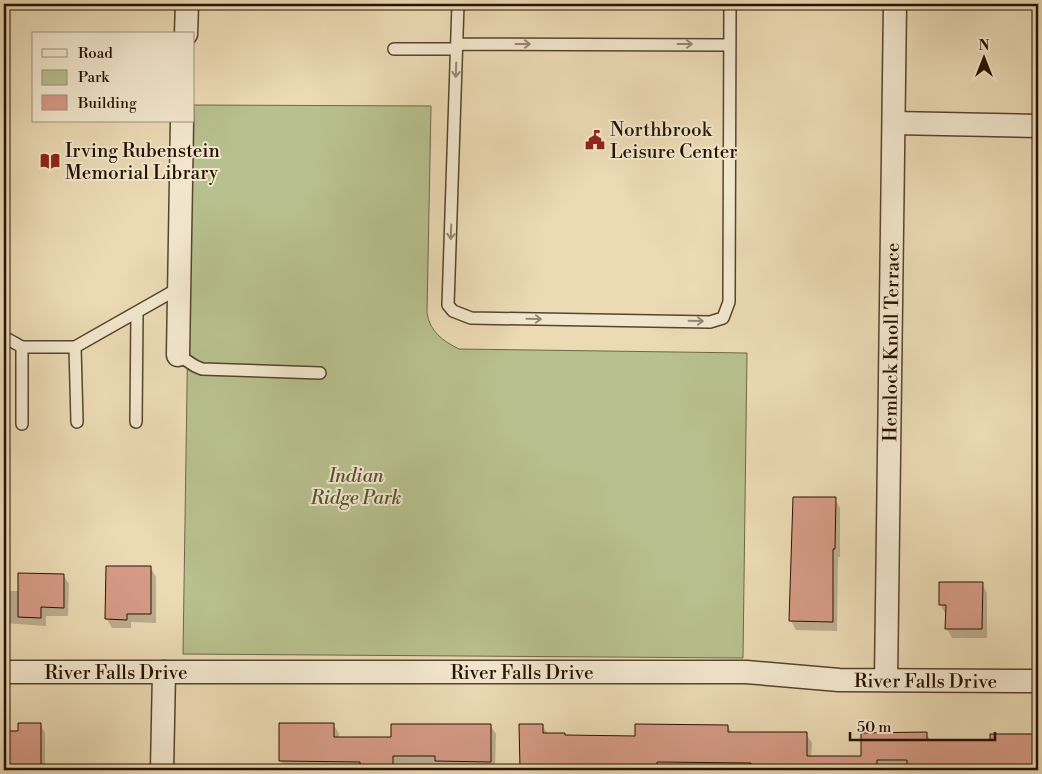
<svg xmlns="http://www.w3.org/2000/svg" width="1042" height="774" viewBox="0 0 1042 774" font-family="'Libre Bodoni',serif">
<rect width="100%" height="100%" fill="#ebdab4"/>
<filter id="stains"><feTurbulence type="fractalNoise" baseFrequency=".004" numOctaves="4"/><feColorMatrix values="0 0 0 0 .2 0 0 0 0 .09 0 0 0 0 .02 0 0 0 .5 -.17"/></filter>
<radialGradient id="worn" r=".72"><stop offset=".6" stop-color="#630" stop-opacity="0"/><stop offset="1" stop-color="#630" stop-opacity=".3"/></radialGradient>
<path fill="#b7c08e" stroke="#6e6947" d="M194,105L431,106L427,313C430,332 443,341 459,349L747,353L743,658L183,654L191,121H194Z"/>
<path fill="#0003" d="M794,498L835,499L840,508V557H838L837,631L796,630L791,621Z
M151,568L156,577V623L131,622V628H112L107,619Z
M63,575L69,584L68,616H46V626L4,623V591H19Z
M982,584L987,593V638H952L947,629V613H945L940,604Z
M40,724L45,733V770H9L7,766H4V732H20Z
M334,725L339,734V738H392L490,725L496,734L495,770H442L439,765H398V770L285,769L280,760Z
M542,725L548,734L565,736L636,737L728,726L732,733L806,734L812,743L811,757H862L926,733L931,741H992V735L1038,736V770H910L909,768H882V770H523L521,767Z"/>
<path fill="#d69b87" stroke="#261200" d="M793,497H836L835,549H833V622L789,621Z
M106,566H151V614H127V620L105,619Z
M18,573L64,574V608L41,607V618L18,617Z
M939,582H983L982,629H945L946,605H939Z
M18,723H41V767H5L4,731H18Z
M279,723H334V737H391V724H491V762L435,761V756H393V769H360V762L279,761Z
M519,724H543V733H565V735L635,736V724L728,725V732H807V756H861V733L927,732V740H990V734H1038V770H990V766L907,767V760H877V770H751V763L657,762V770H589V767L520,768Z"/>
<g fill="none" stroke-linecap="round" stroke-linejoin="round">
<defs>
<path id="lane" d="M458,4L448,305L453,311L471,318L710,322L723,318L729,302L730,4
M457,44L730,45
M394,49H456
M4,337L22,347H75L179,288
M22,347V424
M75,347L77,422
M178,355L195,366L202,369L320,373
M136,422L137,312"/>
<g id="street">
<path d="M186,34L187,4"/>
<path d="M894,123L1038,126"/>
<path d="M178,355L182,121"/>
<path id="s1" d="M4,672H746L839,680L1038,681"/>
<path id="s2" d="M886,680L895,4"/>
<path d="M162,770L164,672"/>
</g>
</defs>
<use href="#lane" stroke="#57442d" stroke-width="14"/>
<use href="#street" stroke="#57442d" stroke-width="25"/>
<use href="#lane" stroke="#f2e7ce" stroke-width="11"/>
<use href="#street" stroke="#f2e7ce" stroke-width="22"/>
</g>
<defs><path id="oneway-shaft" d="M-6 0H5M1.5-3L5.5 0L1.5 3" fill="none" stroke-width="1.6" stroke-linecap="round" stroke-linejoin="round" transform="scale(1.25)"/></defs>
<g stroke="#968771">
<use href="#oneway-shaft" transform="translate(523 44)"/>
<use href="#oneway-shaft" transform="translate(685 44)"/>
<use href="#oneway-shaft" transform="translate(456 70) rotate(92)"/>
<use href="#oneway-shaft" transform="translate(451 232) rotate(92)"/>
<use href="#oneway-shaft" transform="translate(534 319) rotate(1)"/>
<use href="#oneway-shaft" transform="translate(696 321) rotate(1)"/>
</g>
<defs>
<symbol id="civic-bare" viewBox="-9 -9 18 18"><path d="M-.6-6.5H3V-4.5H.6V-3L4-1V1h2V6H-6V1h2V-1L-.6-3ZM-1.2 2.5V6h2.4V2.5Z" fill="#8f2418" stroke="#f2e7ce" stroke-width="2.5" paint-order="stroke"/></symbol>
<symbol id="library-bare" viewBox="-9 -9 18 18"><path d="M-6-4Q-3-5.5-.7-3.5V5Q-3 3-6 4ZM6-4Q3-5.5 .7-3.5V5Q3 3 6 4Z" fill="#8f2418" stroke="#f2e7ce" stroke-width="2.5" paint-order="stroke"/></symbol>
</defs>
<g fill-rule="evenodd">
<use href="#civic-bare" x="581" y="126" width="28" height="28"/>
<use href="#library-bare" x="36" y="147" width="28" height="28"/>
</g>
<g text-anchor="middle" stroke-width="4" stroke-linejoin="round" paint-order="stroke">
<g font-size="19" fill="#261200" stroke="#f2e7ce" text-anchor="start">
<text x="610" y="136">Northbrook<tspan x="610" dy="22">Leisure Center</tspan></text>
<text x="65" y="157">Irving Rubenstein<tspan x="65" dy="22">Memorial Library</tspan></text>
</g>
<g font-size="19" fill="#261200" stroke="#f2e7ce">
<text dy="7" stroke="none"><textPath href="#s2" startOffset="338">Hemlock Knoll Terrace</textPath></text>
<text dy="7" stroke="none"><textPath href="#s1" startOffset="112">River Falls Drive</textPath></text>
<text dy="7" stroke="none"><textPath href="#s1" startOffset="518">River Falls Drive</textPath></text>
<text dy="7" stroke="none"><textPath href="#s1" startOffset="922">River Falls Drive</textPath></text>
</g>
<g font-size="19" font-style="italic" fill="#594f32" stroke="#f2e7ce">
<text x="356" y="482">Indian<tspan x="356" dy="22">Ridge Park</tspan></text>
</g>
</g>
<rect width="1042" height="774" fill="none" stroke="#ebdab4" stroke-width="20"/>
<rect x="5" y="5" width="1032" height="764" fill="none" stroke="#261200" stroke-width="2.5"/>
<rect x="10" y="10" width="1022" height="754" fill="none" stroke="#261200"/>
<rect x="32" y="32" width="162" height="90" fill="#f2e7ce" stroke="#a0927c"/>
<rect x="42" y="49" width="25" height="8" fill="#f2e7ce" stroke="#a0927c"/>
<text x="78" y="58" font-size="15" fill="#261200">Road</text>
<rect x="42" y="70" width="25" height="15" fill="#b7c08e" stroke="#a0927c"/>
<text x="78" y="82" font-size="15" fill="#261200">Park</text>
<rect x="42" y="95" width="25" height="15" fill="#d69b87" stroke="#a0927c"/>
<text x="78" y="108" font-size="15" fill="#261200">Building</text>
<g transform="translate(984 58)" stroke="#f2e7ce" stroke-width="4" paint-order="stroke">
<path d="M0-4L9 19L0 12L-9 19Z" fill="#261200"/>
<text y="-8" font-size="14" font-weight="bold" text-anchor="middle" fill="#261200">N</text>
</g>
<path d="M850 732v8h145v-8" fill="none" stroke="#261200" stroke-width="2.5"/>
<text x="857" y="732" font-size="15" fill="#261200" stroke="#f2e7ce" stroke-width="4" paint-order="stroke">50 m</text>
<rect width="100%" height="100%" filter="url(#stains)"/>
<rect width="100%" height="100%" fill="url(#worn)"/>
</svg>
